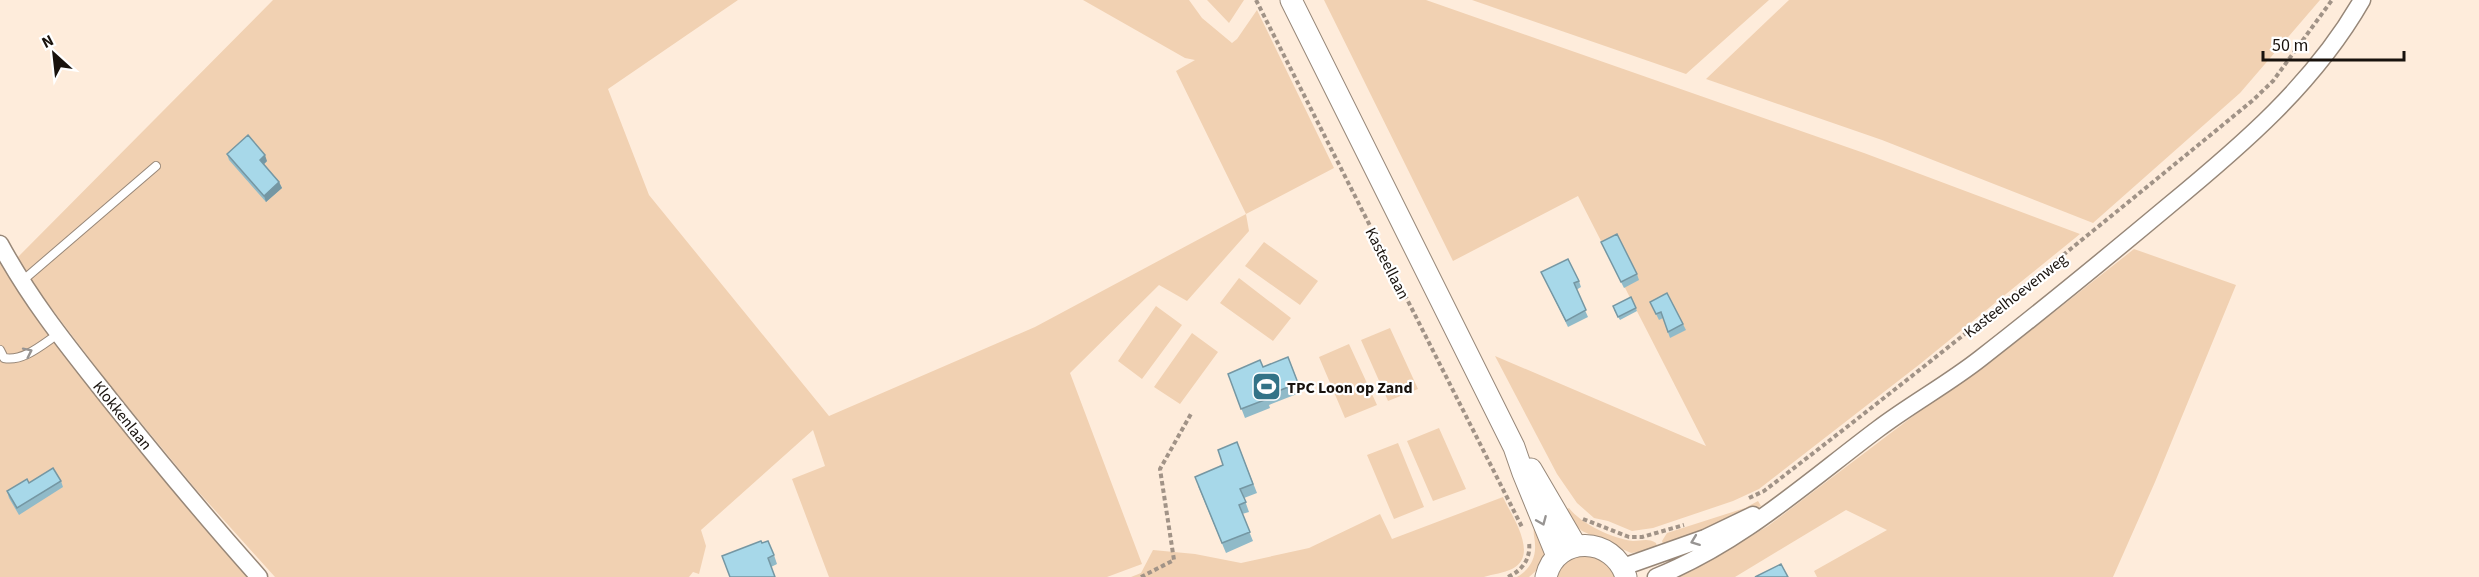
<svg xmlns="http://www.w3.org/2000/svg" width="2479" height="577" viewBox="0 0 2479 577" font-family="'Source Sans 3',sans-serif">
<rect width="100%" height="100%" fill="#feecdb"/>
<path fill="#f1d1b2" d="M273,0H738L608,89L649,195L829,416L1035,327L1246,214L1176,71L1195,60L1185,58L1083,0H1189L1202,18L1232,43L1237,39L1257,10L1334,168L1246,214L1249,231L1187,301L1159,285L1070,373L1142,564L1107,577H829L792,479L825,466L813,430L701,530L706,546L699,574L693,572L689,577H275L194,487L105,379L24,272L17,258Z
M1207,0H1244L1229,23Z
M1324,0H1426L1864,153L2080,234L1920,364L1759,489L1733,501L1653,528L1632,531L1608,521L1594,518L1577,503L1557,474L1495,356L1706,446L1578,196L1453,261Z
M1472,0H1769L1686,74Z
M1789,0H2320L2240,93L2093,223L1882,140L1706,79Z
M1264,242L1318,281L1300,305L1245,266Z
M2134,249L2236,285L2155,482L2113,577H1817L1814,571L1887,530L1846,510L1735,577H1674L1709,561L1768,526L1937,398L1987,365Z
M0,260L24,299L59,347L247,577H0Z
M1239,278L1291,318L1273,341L1220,303Z
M1156,306L1182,325L1142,379L1118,361Z
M1390,328L1418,389L1388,401L1361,340Z
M1192,333L1218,352L1180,404L1154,387Z
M1349,344L1377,405L1345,418L1319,357Z
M1439,428L1466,489L1433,501L1407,441Z
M1398,443L1424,507L1394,519L1367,455Z
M1503,497C1511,515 1540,555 1512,569C1504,573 1493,574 1484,577H1131L1141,573L1153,550L1195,554L1241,563L1309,548L1380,514L1392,539Z
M1758,501L1761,506L1664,547L1662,541L1667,533L1745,508Z
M1569,508C1581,524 1614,539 1633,541C1642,541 1648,538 1656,543L1658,549L1631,553L1582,531L1571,521L1565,510Z
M1535,525L1545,538V555L1537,570L1529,577H1517C1529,570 1536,559 1535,545C1535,537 1532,533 1535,525Z
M1591,552L1621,577H1552L1563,560Z"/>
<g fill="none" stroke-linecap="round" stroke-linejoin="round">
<defs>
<path id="service" d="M21,282L156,166
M0,350L4,358C23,362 43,344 58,334"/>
<path id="minor" d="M0,244C32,303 70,349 111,401C159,461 208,520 259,577
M1623,567L1705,538L1753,515
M1656,577C1741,543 1806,483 1878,429C1911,404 1948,384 1981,358C2044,309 2106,258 2167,207C2241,146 2314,84 2362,0"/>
<path id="tertiary" d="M1291,0L1514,447L1523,473L1557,556
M1531,469L1576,546
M1546,577C1556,534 1614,536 1626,577"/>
</defs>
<use href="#service" stroke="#978778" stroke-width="10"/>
<use href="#minor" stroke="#978778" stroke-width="19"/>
<use href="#tertiary" stroke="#978778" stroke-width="23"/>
<path stroke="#a19387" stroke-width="4" stroke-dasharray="4.5 3" stroke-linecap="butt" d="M1256,0L1522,527
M1749,498L1764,491C1930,364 2091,233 2252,101L2273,81L2332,0
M1583,519L1629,537H1642L1684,525
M1141,577L1174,560L1160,469L1192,412
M1508,577C1523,570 1531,558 1529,542"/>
<use href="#service" stroke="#fff" stroke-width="8"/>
<use href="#minor" stroke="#fff" stroke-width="16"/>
<use href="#tertiary" stroke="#fff" stroke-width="21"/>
</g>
<path fill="#90bac8" d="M227,154L267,161L264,164L279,182L282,188L266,202L229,160Z
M1601,242L1637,274L1639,280L1624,288Z
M1541,272L1579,281L1581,287L1576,290L1588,317L1568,327Z
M1631,297L1637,311L1620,320L1614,310Z
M1650,302L1683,324L1686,330L1670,338L1663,318L1659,320Z
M1288,357L1302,392L1269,405L1270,408L1245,418L1228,374L1263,367Z
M1237,442L1257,493L1244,498L1249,512L1242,514L1253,541L1226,553L1198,486L1223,465Z
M61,481L63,487L19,515L9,498L7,491L29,483Z
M762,543L774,555L777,564L771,567Z"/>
<path fill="#7597a3" d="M265,155L267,161L262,166L260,160Z
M279,182L282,188L266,202L264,196Z"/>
<path fill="#a7d8e9" stroke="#7597a3" stroke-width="1.5" d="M248,135L265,155L260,160L279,182L264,196L227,154Z
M1617,234L1637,274L1621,282L1601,242Z
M1568,259L1579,281L1574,283L1586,310L1566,321L1541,272Z
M1667,293L1683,324L1668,332L1661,312L1656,314L1650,302Z
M1631,297L1636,308L1618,317L1613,306Z
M1288,357L1298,383L1266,396L1267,399L1241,409L1228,374L1260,360L1263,367Z
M1237,442L1253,484L1240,489L1246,502L1239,505L1250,532L1222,543L1195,477L1223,465L1218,450Z
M53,468L61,481L17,508L7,491L27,479L29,483Z
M761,541L762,543L768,541L774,555L768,558L775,577H730L722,556Z
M1781,564L1788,577H1755Z"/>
<defs><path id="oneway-chevron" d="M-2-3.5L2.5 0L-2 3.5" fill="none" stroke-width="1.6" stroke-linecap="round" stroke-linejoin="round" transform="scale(1.5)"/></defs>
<g stroke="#979492">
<use href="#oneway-chevron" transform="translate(28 352) rotate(-26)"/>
<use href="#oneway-chevron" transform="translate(1542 521) rotate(67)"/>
<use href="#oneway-chevron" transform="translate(1695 541) rotate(159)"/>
</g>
<defs>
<symbol id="stadium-square" viewBox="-11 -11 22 22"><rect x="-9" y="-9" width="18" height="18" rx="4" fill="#337387" stroke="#fff"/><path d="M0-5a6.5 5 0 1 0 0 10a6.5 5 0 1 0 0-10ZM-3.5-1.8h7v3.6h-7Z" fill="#fff"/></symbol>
</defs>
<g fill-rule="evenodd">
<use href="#stadium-square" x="1250" y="370" width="33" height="33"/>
</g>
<g text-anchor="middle" stroke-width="4.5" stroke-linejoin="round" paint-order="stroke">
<g font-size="16" fill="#18120d" stroke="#fff">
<text transform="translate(1388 263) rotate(63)" y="6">Kasteellaan</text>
<text transform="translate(2015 295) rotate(-38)" y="6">Kasteelhoevenweg</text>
<text transform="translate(123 415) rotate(51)" y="6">Klokkenlaan</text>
</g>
<g font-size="16" font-weight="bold" fill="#18120d" stroke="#fff" text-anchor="start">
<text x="1287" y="393">TPC Loon op Zand</text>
</g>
</g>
<g transform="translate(54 54) rotate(333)" stroke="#ffffff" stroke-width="4.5" paint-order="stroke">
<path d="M0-4.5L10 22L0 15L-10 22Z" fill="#18120d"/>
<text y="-9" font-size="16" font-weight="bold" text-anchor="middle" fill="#18120d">N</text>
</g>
<path d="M2263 51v9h141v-9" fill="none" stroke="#18120d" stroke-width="3"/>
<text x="2272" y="51" font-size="18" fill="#18120d" stroke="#ffffff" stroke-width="4.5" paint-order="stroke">50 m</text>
</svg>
